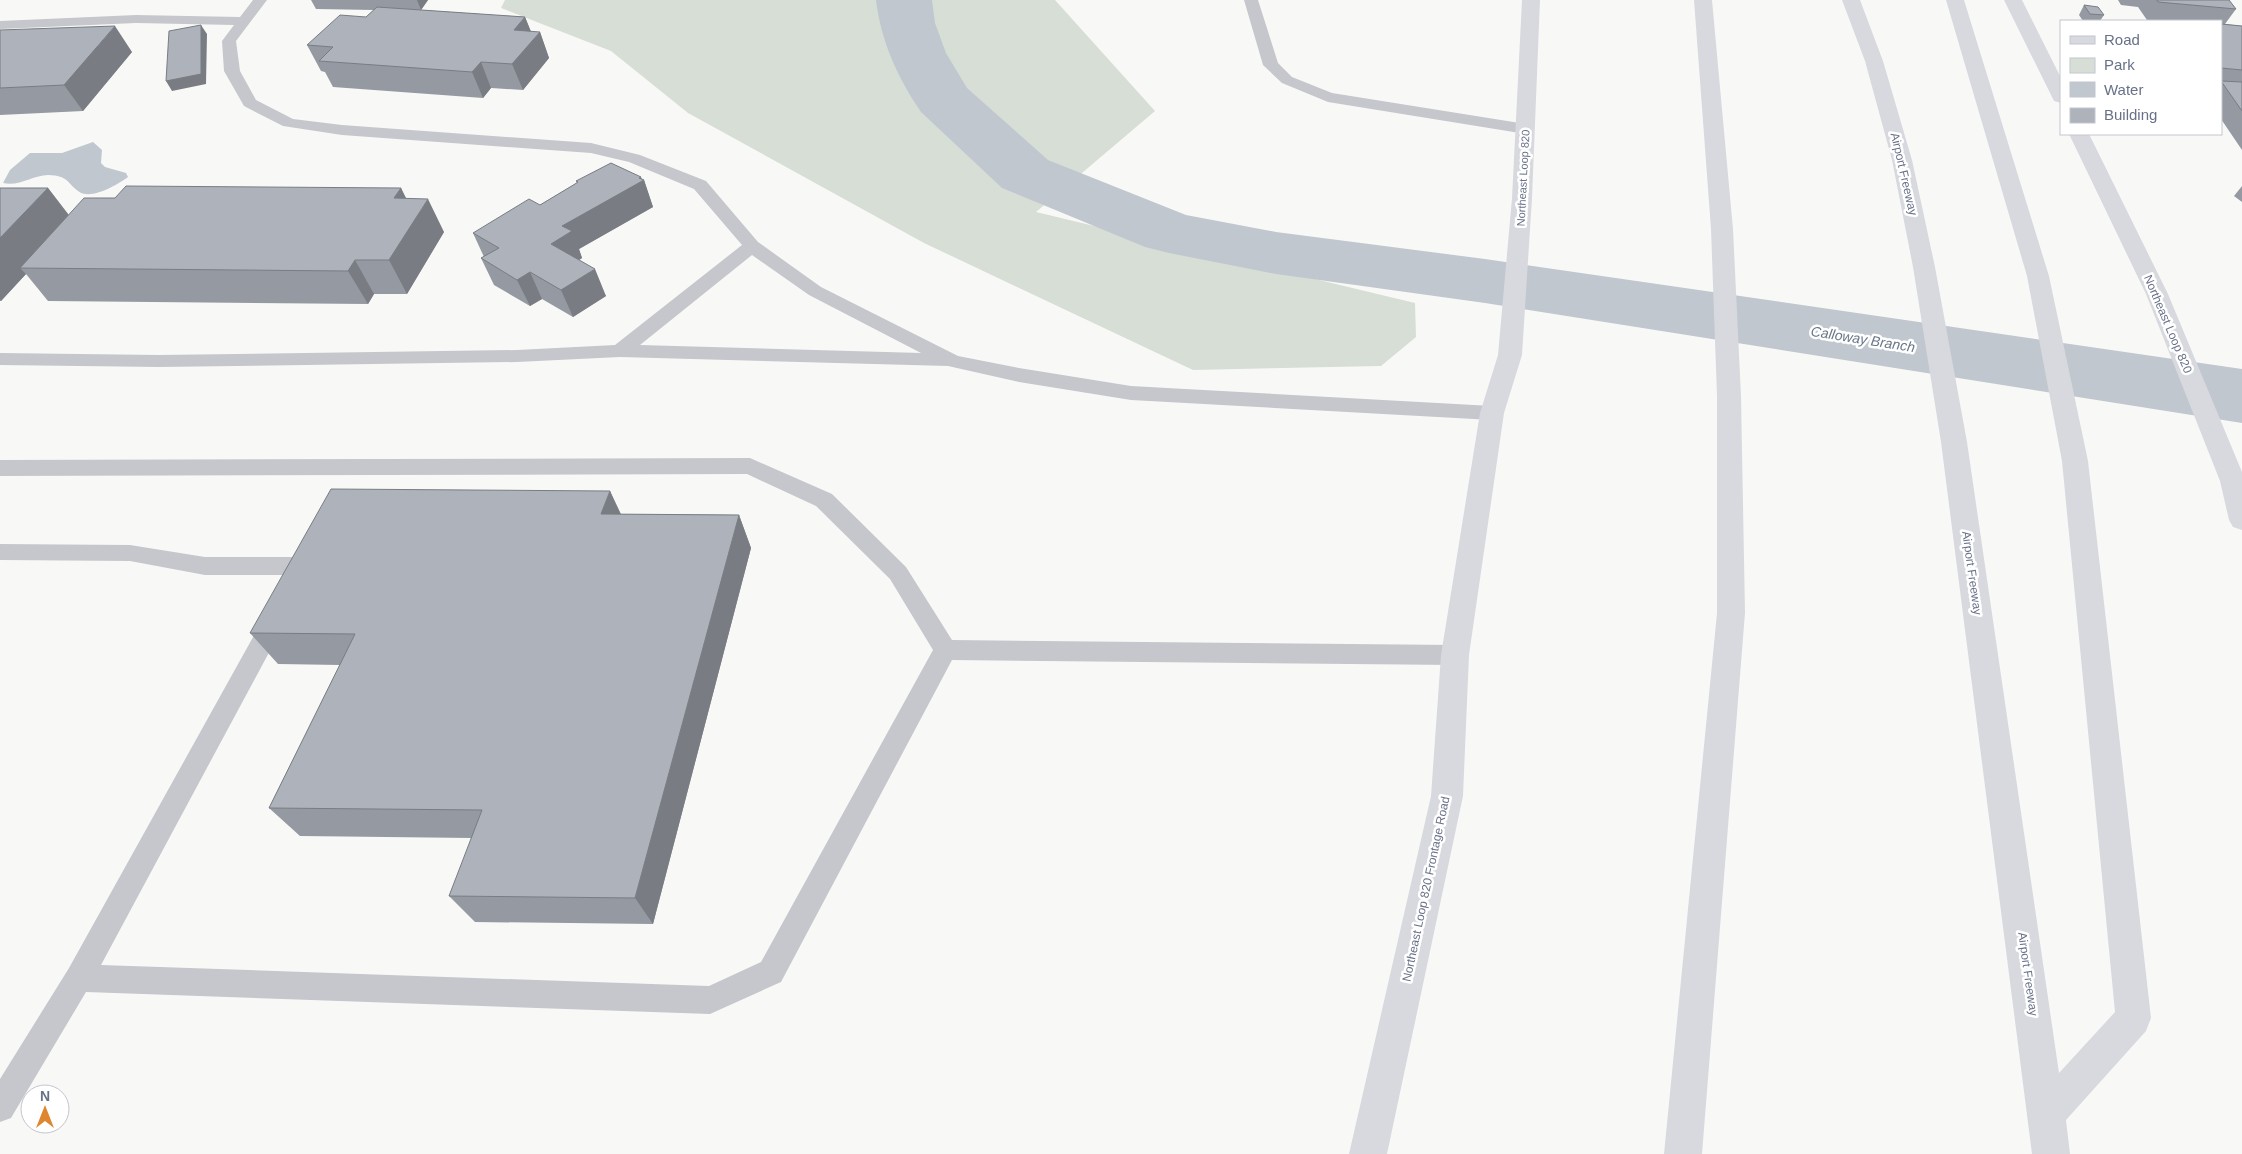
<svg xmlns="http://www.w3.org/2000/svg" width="2242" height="1154" viewBox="0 0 2242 1154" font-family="Arial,sans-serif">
<rect width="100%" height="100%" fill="#f8f9f6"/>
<path fill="#d7ded6" d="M505,0H1055L1155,111L1036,212L1415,303L1416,337L1381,366L1193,370L924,243L688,113L611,51L501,8Z"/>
<path fill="#c1c7cf" d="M93,142L102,150L101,163L105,167L126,173L128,177C117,185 90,201 78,191C66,182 69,176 48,175C33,175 19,187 3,183L10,170L30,153H62Z"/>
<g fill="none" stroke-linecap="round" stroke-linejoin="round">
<path fill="#c1c7cf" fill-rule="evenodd" d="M876,0H932L935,23L946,53L967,88L1048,160L1186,215L1276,232L1485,259L2242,369V423L1485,303L1276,274L1169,253L1145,247L1002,188L921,112C898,78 881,42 876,0Z"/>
<path fill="#c5c7cc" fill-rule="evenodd" d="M253,0H267L236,41L240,71L256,100L293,119L342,125L591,143L640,155L706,181L758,242L821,287L958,356L1019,368L1131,386L1492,406L1499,408L1502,413L1499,418L1492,420L1131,400L1019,382L948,366L620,357L517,362L159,367L0,365V353L159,355L517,350L615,345L742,245L694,189L629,162L591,153L342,135L283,126L244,106L224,71L222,41L234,25L136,23L0,29V21L136,15L240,17ZM752,255L809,295L921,353L640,345Z
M1244,0H1258L1278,63L1292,77L1332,93L1526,124L1532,126L1534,129L1532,132L1526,134L1328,102L1282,83L1263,65Z
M750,458L832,494L906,567L952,640L1455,645L1463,648L1467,655L1463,662L1455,665L952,660L781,982L710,1014L86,992L11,1118L0,1122V1079L69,968L267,612L275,610L283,612L287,619L101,965L709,986L761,962L933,650L890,579L816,506L747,474L0,476V460Z
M0,544L130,545L205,557H304L312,560L315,566L306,584L298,587L290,584L287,578L288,575H205L130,561L0,560Z"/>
<path fill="#d8d9df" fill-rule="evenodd" d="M1522,0H1540L1532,198L1522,355L1504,413L1469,655L1463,796L1387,1154H1349L1431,796L1441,655L1480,413L1498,355L1512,198Z
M2004,0H2022L2061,78V103L2054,101L2052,97Z
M2069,134H2089L2168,294L2242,472V530L2233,527L2229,520L2220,481L2146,294Z"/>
<path fill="#d8d9df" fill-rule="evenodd" d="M1694,0H1712L1733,229L1741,396L1745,613L1702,1154H1664L1717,613V396L1711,229Z
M1842,0H1860L1883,61L1912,160L1935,267L1967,442L2059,1073L2115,1012L2062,461L2027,276L1946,0H1964L2049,276L2088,461L2151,1018L2146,1031L2066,1120L2070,1154H2032L1941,442L1913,267L1892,160L1865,61Z"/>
</g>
<path fill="#9599a1" d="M311,0H428L421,10L525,17L531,32H540L549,58L523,90L491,88L483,98L333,87L325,72L321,71L307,45L366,17L374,10L316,9Z
M2118,0H2229L2236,9L2225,24L2242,26V150L2221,119V21H2159L2147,20L2138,7L2121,5Z
M2084,5L2104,15L2100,21H2083L2079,15Z
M0,30L132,52L83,111L0,115Z
M642,180H644L653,207L579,249L582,258L579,260L606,296L573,317L542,299L530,306L494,285L481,258L484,257L473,233L540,205L575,184L577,183L576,181Z
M2242,186V202L2234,196Z
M0,188H48L69,215L115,198L401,188L406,199L444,232L407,294H374L368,304L48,301L26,274L1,301H0Z
M610,491L621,514L739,515L751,548L653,924L475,922L449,896L472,838L300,836L269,808L340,665L278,664L250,633Z"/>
<path fill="#797d83" d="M417,0H428L421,10Z
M525,17L534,39L540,32L549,58L523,90L512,64L514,30Z
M201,25L207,34L206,84L172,91L166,81Z
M115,26L132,52L83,111L64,85Z
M481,62L491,88L483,98L472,72Z
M641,177L643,181L644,180L653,207L579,249L582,258L562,271L551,244L562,226Z
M48,188L73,221L20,268L26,274L1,301L0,299V238Z
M401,188L416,218L428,199L444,232L407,294L389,260L394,198Z
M355,260L374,294L368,304L348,271Z
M595,269L606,296L573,317L561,290Z
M530,272L542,299L530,306L517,280Z
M610,491L625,524L601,514Z
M739,515L751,548L653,924L635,898Z"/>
<path fill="#adb2bb" stroke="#797d83" d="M2157,0H2229L2236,9L2158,2Z
M2084,5L2098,7L2104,15L2090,14Z
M377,7L525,17L514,30L540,32L512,64L481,62L472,72L319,61L333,47L307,45L340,15L366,17Z
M2221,24L2242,26V70L2221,68Z
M201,25V74L166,81L169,31Z
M115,26L64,85L0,88V30Z
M2221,81L2242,82V111Z
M611,163L641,177L639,178L644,180L562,226L572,231L551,244L595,269L561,290L530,272L517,280L481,258L499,248L473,233L529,199L540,205L575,184L578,182L576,181Z
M126,186L401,188L394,198L428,199L389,260H355L348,271L20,268L84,198H115Z
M0,188H48L0,238Z
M331,489L610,491L601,514L739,515L635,898L449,896L482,810L269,808L355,634L250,633Z"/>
<g text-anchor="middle" stroke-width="5" stroke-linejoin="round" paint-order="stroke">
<g font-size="11" fill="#687187" stroke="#fff">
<text transform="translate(1523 178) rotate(-87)" y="4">Northeast Loop 820</text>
</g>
<g font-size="12" fill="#687187" stroke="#fff">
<text transform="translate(1904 174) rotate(77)" y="4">Airport Freeway</text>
<text transform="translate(2168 324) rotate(67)" y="4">Northeast Loop 820</text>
<text transform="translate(1972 573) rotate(82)" y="4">Airport Freeway</text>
<text transform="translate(1426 889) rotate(-78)" y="4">Northeast Loop 820 Frontage Road</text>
<text transform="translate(2028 974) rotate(82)" y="4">Airport Freeway</text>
</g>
<g font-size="14" font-style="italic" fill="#697889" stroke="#fff">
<text transform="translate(1863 339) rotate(9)" y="5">Calloway Branch</text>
</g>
</g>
<rect x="2060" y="20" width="162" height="115" fill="#ffffff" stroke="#c3c6cf"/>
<rect x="2070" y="36" width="25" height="8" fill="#d8d9df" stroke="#c3c6cf"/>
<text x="2104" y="45" font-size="15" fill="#687187">Road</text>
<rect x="2070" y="58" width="25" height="15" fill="#d7ded6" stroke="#c3c6cf"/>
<text x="2104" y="70" font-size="15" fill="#687187">Park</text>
<rect x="2070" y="82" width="25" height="15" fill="#c1c7cf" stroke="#c3c6cf"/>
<text x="2104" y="95" font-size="15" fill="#687187">Water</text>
<rect x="2070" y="108" width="25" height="15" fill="#adb2bb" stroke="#c3c6cf"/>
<text x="2104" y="120" font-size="15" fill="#687187">Building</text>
<g transform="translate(45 1109)"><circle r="24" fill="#ffffff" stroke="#c3c6cf"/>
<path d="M0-4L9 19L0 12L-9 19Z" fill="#df8630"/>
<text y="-8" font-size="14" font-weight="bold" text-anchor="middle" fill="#687187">N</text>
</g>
</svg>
